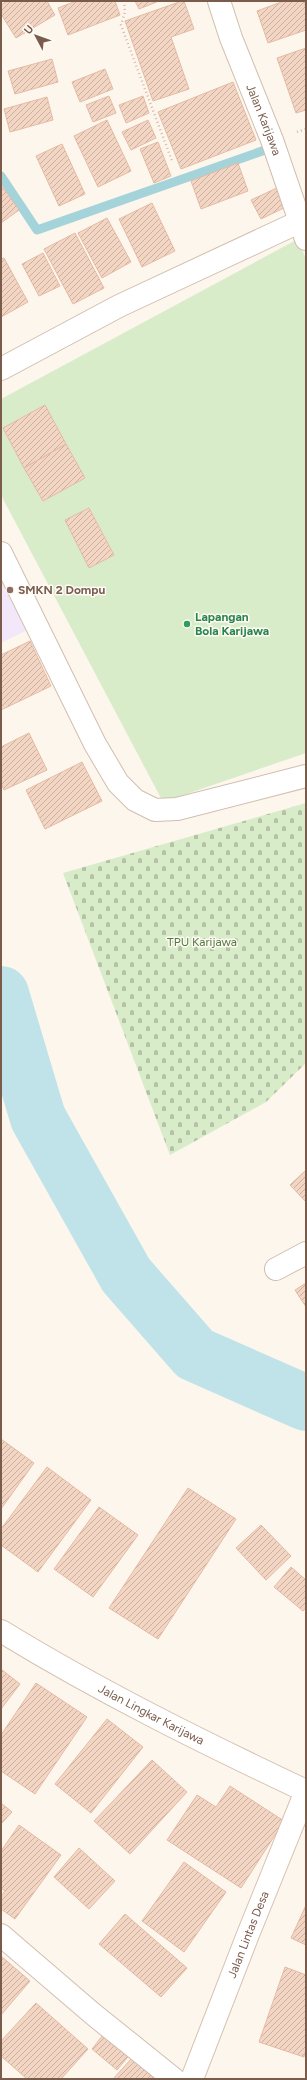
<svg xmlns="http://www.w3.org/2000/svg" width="307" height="2080" viewBox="0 0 307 2080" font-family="Figtree,sans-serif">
<defs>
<pattern id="cemetery-stones" width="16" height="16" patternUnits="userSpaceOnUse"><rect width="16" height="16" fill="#d8ecc9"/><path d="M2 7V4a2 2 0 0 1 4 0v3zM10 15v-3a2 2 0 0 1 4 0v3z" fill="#b4c2a5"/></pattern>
<pattern id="building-hatch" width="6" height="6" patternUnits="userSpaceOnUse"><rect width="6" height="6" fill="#f3d5c3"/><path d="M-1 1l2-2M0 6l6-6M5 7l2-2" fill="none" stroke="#cab0a1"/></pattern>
</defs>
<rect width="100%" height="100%" fill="#fdf6ec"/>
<path fill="#f3e8fa" d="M1,554L36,626L1,643Z"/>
<path fill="#d8ecc9" d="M298,239L306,259V753L163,802L1,495V399Z"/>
<path fill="url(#cemetery-stones)" d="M306,803V1063L266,1102L170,1155L63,873Z"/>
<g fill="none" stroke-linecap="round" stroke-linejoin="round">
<path stroke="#a5d3da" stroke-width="9" d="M1,176L37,230L265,150"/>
<path stroke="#bfe3e8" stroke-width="56" d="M1,994L38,1118L126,1275L195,1354L306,1403"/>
</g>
<path fill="url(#building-hatch)" stroke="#e6bba3" d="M7,1H47L55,15L16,38L1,14V5Z
M76,1H115L120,15L68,35L58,8Z
M135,1H159L139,9Z
M182,1H184L194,29L171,37L189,89L153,101L125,21Z
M284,1H304L306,9V30L268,43L257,11Z
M306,48V110L296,113L277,58Z
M52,59L58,82L15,94L8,71Z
M105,69L113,89L80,102L72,82Z
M233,82L256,140L181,169L158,112Z
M109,96L116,113L93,122L86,105Z
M143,96L149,113L126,123L119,105Z
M47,97L53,120L10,132L4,109Z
M107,120L131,171L98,187L74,136Z
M148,120L156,138L131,150L122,132Z
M158,142L171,176L154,183L140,149Z
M62,144L85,194L59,206L36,156Z
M238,163L248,191L201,209L191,181Z
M1,185L19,210L1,223Z
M281,186L290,205L261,219L251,200Z
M152,203L175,251L142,267L119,219Z
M107,218L131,262L102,278L78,233Z
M75,233L104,288L73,304L44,249Z
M43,253L60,286L39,296L22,264Z
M4,258L28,302L1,317V259Z
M45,405L66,444L24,468L3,428Z
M66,444L85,478L43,501L24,468Z
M89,508L114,555L89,568L65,520Z
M30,641L51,686L1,710V655Z
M29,733L47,770L4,790L1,783V747Z
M82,762L102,801L45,829L26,790Z
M306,1170V1202L290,1185Z
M306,1283V1307L295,1290Z
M1,1439L34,1463L1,1509Z
M47,1467L91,1500L38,1572L1,1545V1529Z
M188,1488L236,1519L158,1639L109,1608Z
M99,1507L138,1535L93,1597L54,1569Z
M261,1525L291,1556L266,1580L236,1548Z
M291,1567L306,1580V1608L303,1611L274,1587Z
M1,1669L20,1684L1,1709Z
M36,1683L87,1717L35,1794L1,1771V1735Z
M107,1719L143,1747L91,1813L55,1784Z
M152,1760L187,1792L130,1854L94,1821Z
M230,1786L284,1821L241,1888L167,1840L197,1795L216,1807Z
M1,1803L12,1812L1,1824Z
M19,1825L61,1855L15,1919L1,1909V1896L5,1891L1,1888V1851Z
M79,1848L115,1881L89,1909L54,1877Z
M184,1862L226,1892L184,1952L142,1921Z
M306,1905V1945L291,1938Z
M125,1914L187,1968L161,1997L99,1944Z
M1,1956L30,1981L1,2015Z
M285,1967L306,1975V2050L304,2057L259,2042Z
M36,2003L88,2049L61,2079H27L1,2056V2041Z
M106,2031L132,2052L117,2070L92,2049Z
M132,2058L154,2079H113Z"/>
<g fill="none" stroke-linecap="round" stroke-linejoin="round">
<defs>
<g id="minor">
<path id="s1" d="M219,1L231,38L272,140L306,239"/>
<path d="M1,369L119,306L299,222"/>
<path d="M1,553L95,744L118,783L135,800L155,810L177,809L306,776"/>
<path d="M276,1269L306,1253"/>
<path d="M1,1935L93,2014L174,2079"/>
</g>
<g id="secondary">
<path id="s2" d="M1,1631C99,1691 202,1742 306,1791"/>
<path id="s3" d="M192,2079L247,1937L306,1791"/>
</g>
</defs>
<use href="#minor" stroke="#d1beb0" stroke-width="24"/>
<use href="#secondary" stroke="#d6c0b0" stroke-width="24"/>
<path stroke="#d9b8a5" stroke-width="2.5" stroke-dasharray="1 3" stroke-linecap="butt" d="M124,1L125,12L121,25L172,161
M297,132L306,129"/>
<use href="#minor" stroke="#fff" stroke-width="22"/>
<use href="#secondary" stroke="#fff" stroke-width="22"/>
</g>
<circle fill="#8d6e63" stroke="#fffaf3" stroke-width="1.5" cx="10" cy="590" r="4"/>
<circle fill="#2e9e5b" stroke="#fffaf3" stroke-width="1.5" cx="187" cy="624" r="4"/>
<g text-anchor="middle" stroke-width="3" stroke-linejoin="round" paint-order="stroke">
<g font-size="12" fill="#7a5c4d" stroke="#fffaf3">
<text dy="4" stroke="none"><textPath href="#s1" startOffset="127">Jalan Karijawa</textPath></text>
<text dy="4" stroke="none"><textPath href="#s2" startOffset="172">Jalan Lingkar Karijawa</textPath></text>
<text dy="4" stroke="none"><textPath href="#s3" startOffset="155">Jalan Lintas Desa</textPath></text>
</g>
<g font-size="12" font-weight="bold" fill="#785e54" stroke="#fffaf3" text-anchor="start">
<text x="18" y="594">SMKN 2 Dompu</text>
</g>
<g font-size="12" font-weight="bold" fill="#27864d" stroke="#fffaf3" text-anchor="start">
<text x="195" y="621">Lapangan<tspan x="195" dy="14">Bola Karijawa</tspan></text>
</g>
<g font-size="12" fill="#537a41" stroke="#fffaf3">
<text x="202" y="946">TPU Karijawa</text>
</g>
</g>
<rect width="307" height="2080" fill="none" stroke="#7a5c4d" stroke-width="4"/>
<g transform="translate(36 36) rotate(311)" stroke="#fffaf3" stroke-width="3" paint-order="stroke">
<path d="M0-3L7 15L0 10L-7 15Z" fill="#7a5c4d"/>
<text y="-6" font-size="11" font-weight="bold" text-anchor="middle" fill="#7a5c4d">U</text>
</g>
</svg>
